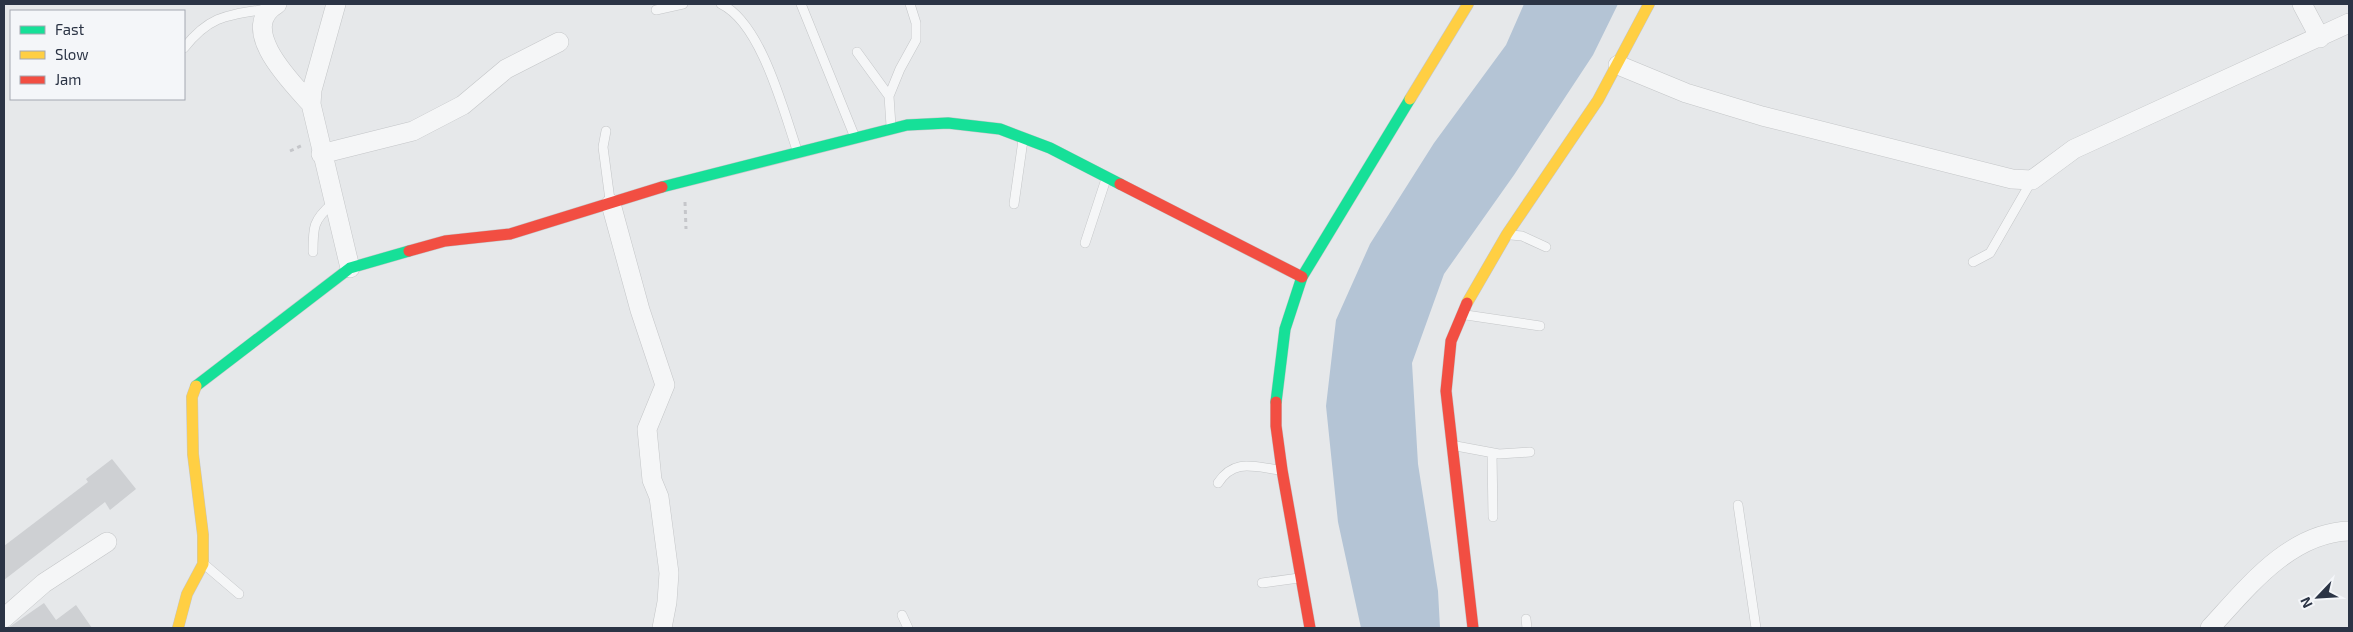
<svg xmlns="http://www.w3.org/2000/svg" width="2353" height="632" viewBox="0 0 2353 632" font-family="'Exo 2',sans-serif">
<rect width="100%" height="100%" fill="#e6e8ea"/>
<path fill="#b4c4d5" d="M1524,4H1618L1593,55L1514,175L1444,274L1412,363L1418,464L1438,591L1440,628H1361L1338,522L1326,406L1336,320L1370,244L1434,143L1506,45Z"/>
<path fill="#ced0d3" d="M112,459L136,489L110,510L105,502L4,580V546L88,482L86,479Z
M44,603L56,620L76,605L92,628H8Z"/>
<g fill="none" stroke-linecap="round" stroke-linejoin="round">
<defs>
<path id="lane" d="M721,4C761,23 783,109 797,150
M801,4L854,135
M656,10L683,4
M184,48C210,15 228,15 267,9
M857,52L889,96
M891,126L889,96L900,69L916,40V23L910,4
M606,131L603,147L610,200
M1014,204L1023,140
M1511,235L1522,236L1546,247
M1085,243L1106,179
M313,252C313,227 313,220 333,203
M1973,262L1990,253L2032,180
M1466,315L1540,326
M1456,446L1499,454L1530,452
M1492,453L1493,517
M1218,483C1234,458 1254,467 1280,470
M1738,505L1756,628
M205,565L239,594
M1262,583L1299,578
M902,615L908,628
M1526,619L1527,628"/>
<path id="street" d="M277,4C236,28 292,83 311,104
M336,4L312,90L311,104L350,268
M2302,4L2320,38
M1618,65L1686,93L1762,116L2012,179L2032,180L2074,149L2349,23
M321,154L413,131L463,105L506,69L559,42
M611,204L640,310L665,385L647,429L652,480L659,497L669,573L667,602L662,628
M4,618L44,583L107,542
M2210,628C2247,588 2289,533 2349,531"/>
<path id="fast" d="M662,187L907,125L948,123L1000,129L1050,148L1120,184
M196,386L350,268L409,251
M1276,402L1285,329L1302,277L1410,99"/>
<path id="slow" d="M1410,99L1468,4
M1467,303L1507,234L1598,100L1649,4
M178,628L187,594L203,564V535L193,454L192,397L196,386"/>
<path id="jam" d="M1120,184L1302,277
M409,251L445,241L510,234L662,187
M1467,303L1451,341L1446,391L1473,628
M1276,402V426L1282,470L1310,628"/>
</defs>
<use href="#lane" stroke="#c4c6c8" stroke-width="10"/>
<use href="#street" stroke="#c4c6c8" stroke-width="20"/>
<use href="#fast" stroke="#c4c6c8" stroke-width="12"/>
<use href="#slow" stroke="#c4c6c8" stroke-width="12"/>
<use href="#jam" stroke="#c4c6c8" stroke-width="12"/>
<path stroke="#c5c6ca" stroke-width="3" stroke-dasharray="4 4" stroke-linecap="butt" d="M290,151L303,145
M685,202L686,229"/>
<use href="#lane" stroke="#f5f6f7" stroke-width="9"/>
<use href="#street" stroke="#f5f6f7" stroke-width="19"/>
<use href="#fast" stroke="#16e098" stroke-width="11"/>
<use href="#slow" stroke="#ffcf43" stroke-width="11"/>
<use href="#jam" stroke="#f24e42" stroke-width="11"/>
</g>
<rect width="2353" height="632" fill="none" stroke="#2b3445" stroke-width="10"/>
<rect x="10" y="10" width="175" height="90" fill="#f4f6f9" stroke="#a4a8b1"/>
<rect x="20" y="26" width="25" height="8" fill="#16e098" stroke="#a4a8b1"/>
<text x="55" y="35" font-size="15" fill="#2b3445">Fast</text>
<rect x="20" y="51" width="25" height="8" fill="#ffcf43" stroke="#a4a8b1"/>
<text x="55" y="60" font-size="15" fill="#2b3445">Slow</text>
<rect x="20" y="76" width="25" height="8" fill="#f24e42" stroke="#a4a8b1"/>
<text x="55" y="85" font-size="15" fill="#2b3445">Jam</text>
<g transform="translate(2318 597) rotate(245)" stroke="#f4f6f9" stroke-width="4" paint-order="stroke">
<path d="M0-4L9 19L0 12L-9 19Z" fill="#2b3445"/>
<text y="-8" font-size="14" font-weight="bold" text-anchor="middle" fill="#2b3445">N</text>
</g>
</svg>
